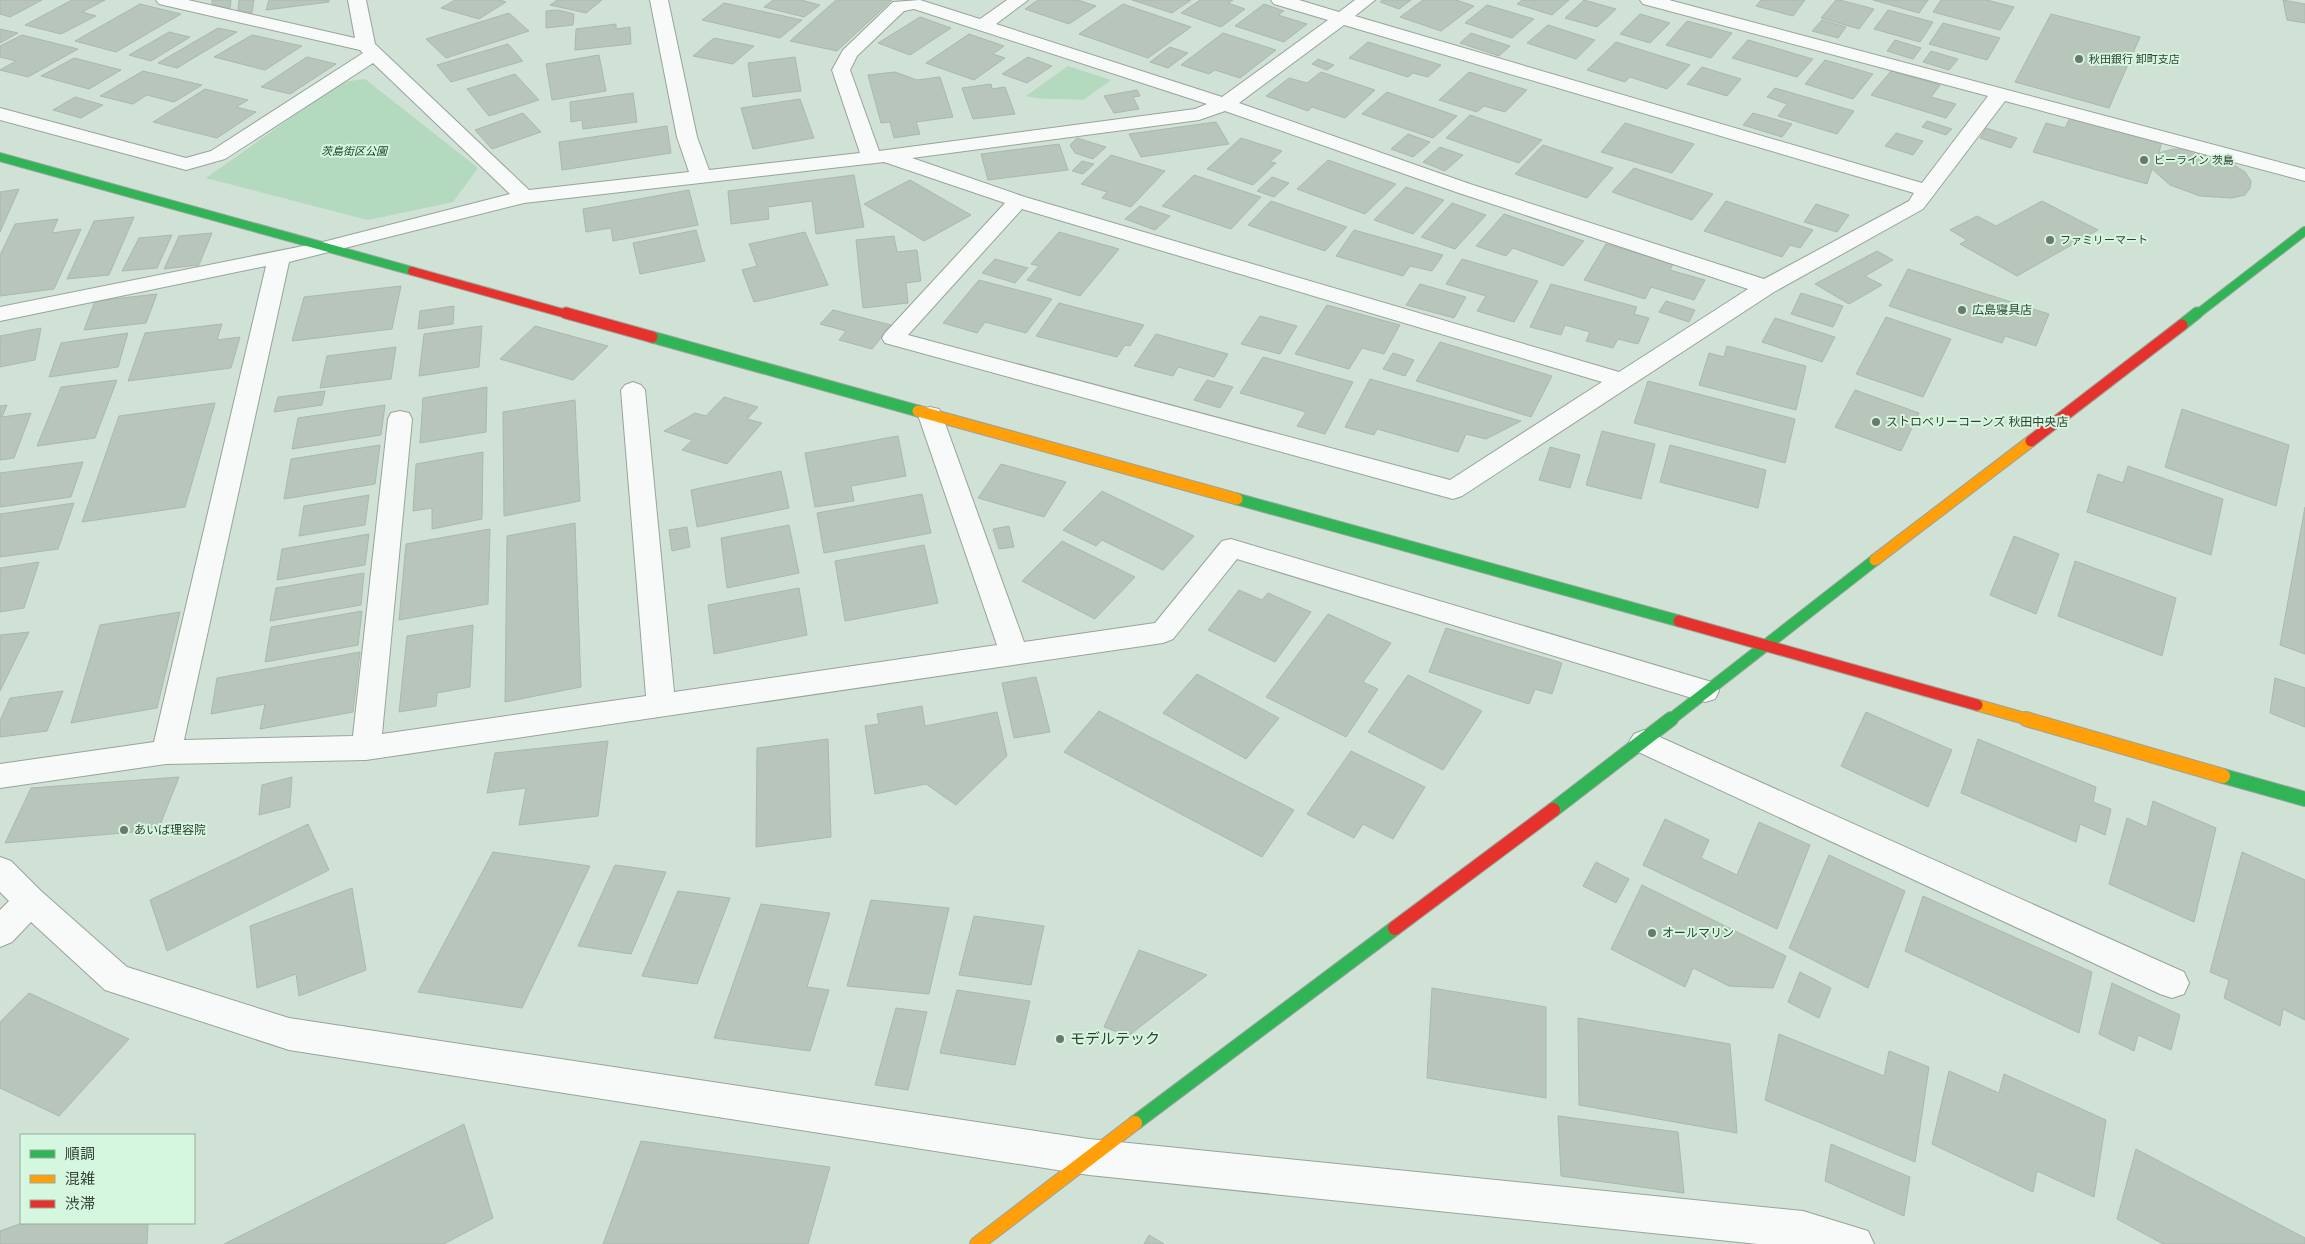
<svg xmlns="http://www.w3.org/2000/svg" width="2305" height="1244" viewBox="0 0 2305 1244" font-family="'Times New Roman','Noto Sans JP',serif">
<rect width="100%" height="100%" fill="#d0e1d5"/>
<path fill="#b3d9be" d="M1068,66L1111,80L1083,100C1063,98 1045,101 1026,96Z
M365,79L478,168L453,202L368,220L206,178L342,82Z"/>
<path fill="#b7c5bb" stroke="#abb8ae" d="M0,0H42L10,17L0,14Z
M72,0H105L82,12L96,16L61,34L25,25Z
M212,0H231L230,9L212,4Z
M239,0H254L252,13L238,10Z
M269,0H329V2L266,10Z
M455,0H500L506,2L479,19L441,8Z
M557,0H602L586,13L550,5Z
M773,0H801L820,5L804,17L764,7Z
M836,0H892L837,51L790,41Z
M1038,0H1078L1096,6L1069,24L1025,9Z
M1132,0H1191L1172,13Z
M1200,0H1233L1228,3L1245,9L1221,27L1181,13Z
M1383,0H1411L1399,9L1380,2Z
M1423,0H1456L1474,6L1441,31L1400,17Z
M1522,0H1569L1552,15L1517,4Z
M1584,0L1616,9L1597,27L1565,18Z
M1761,0H1805L1793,16L1756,6Z
M1836,0H1840L1874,9L1859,29L1821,18Z
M1873,0H1928L1919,13Z
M1941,0H1987L2014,7L2000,30L1933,12Z
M2283,0L2305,4V23L2287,20Z
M724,3L802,20L780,38L702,20Z
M140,4L181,14L116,52L75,41Z
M1123,4L1191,27L1148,58L1079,34Z
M1264,4L1284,11L1278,15L1307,24L1284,42L1235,26Z
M1487,5L1534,19L1512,38L1465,23Z
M558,10L574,14L573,25L546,28V11Z
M1888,10L1933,22L1920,42L1874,29Z
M509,13L529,31L446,58L426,39Z
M1640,14L1670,23L1650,43L1620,34Z
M2051,14L2140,37L2109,108L2015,82Z
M920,17L951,28L910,55L878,43Z
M1822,20L1846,27L1838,38L1812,31Z
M1687,21L1732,33L1711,58L1666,45Z
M1943,23L2000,38L1987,60L1929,44Z
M616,24V29L630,27L631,44L575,50L576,29Z
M1548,25L1595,40L1576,59L1527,43Z
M218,28L237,32L177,68L158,63Z
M0,29L18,33L0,43Z
M169,32L190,37L151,61L129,55Z
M1223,33L1276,50L1240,78L1215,70L1209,74L1181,65Z
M1471,33L1510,46L1499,56L1460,43Z
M969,34L1004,46L993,54L1005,58L974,80L926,63Z
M22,35L78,49L28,77L0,70L16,61L0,57V46Z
M252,35L302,46L265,70L214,57Z
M714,38L754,46L733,64L693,56Z
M1748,40L1813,59L1797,77L1732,58Z
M1895,40L1921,48L1913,59L1887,51Z
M1368,42L1441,65L1428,77L1413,73L1408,77L1349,58Z
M1616,42L1690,65L1667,89L1630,77L1625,82L1587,70Z
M508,44L523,61L451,82L437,65Z
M1170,47L1188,53L1168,68L1150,62Z
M1931,51L1958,59L1949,70L1923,62Z
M599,55L606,91L552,100L546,64Z
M307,57L336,64L290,94L261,87Z
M795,57L801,91L753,97L748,63Z
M1028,57L1052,66L1027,83L1002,74Z
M74,58L121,70L89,89L41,76Z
M1318,59L1334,65L1327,70L1312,64Z
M1825,60L1873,74L1853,99L1805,84Z
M1702,67L1741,79L1727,96L1687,84Z
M143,71L202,85L174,102L147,95L133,104L100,96Z
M1891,71L1940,85L1931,97L1956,104L1946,118L1871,95Z
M895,72L917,80L940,77L953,117L916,122L920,134L894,138L890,122L881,123L868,75Z
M1321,72L1375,90L1345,118L1312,107L1308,111L1266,96L1289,78L1307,83Z
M1469,72L1527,90L1505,112L1484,106L1477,112L1439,100Z
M515,74L539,100L489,116L467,89Z
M991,84L992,89L1005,87L1015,114L973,119L962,88Z
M1775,88L1854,111L1837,134L1778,116L1787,104L1767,97Z
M205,89L248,100L236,107L256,112L217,138L153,122Z
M1137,90L1140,96L1133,97L1139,109L1114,113L1104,96Z
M1387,92L1457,116L1433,138L1362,114Z
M633,93L637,122L583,129L582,120L571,122L570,102Z
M75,97L103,105L81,118L53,110Z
M800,99L814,138L753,149L741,108Z
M523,113L541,132L492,149L475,130Z
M1753,113L1792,124L1782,137L1743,125Z
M1470,115L1542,140L1519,163L1446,138Z
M2071,116L2162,141L2159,153L2173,149H2187L2220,156L2245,172L2251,181L2250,188L2245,195L2232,198L2200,196L2170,185L2152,169L2147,184L2033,152L2046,123L2065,128Z
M1927,121L1952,129L1946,135L1922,127Z
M1216,122L1229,144L1141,157L1129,134Z
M1625,123L1694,144L1672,173L1601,152Z
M667,126L671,153L562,170L559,142Z
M1986,128L2017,138L2011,148L1980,138Z
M1896,133L1923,141L1913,155L1885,146Z
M1408,134L1430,142L1413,157L1391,149Z
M1077,138L1106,147L1093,159L1075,153L1070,145Z
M1241,138L1282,151L1270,162L1276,163L1253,185L1207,169Z
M1059,144L1068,170L988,180L981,154Z
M1543,145L1613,168L1587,198L1515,174Z
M1440,147L1463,155L1445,171L1423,162Z
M1111,155L1165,171L1131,207L1102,198L1107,192L1081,184Z
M1328,160L1396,184L1365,214L1297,189Z
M1082,161L1094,164L1083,174L1072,171Z
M1634,168L1713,194L1692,220L1612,192Z
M854,175L864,227L816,234L812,201L768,207L769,219L731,224L728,191Z
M1194,175L1261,197L1231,229L1162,206Z
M1272,177L1289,183L1274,197L1257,191Z
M910,180L971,215L924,241L864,204Z
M1406,187L1444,200L1413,234L1374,220Z
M19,189L0,232V192Z
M689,190L698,225L613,241L611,228L586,232L583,209Z
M1271,201L1347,227L1325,251L1248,225Z
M1726,201L1813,230L1800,248L1790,245L1782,257L1704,231Z
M2042,201L2098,230L2017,276L1960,244L1967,240L1950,230L1977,216L1996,226Z
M1452,203L1486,215L1455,249L1421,237Z
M1816,204L1849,215L1837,232L1804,222Z
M1140,206L1170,216L1155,230L1125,219Z
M1504,214L1584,241L1563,266L1513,248L1506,256L1476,246Z
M134,217L109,275L67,279L94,221Z
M58,219L52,233L81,229L54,289L0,296V255L15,224Z
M696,230L705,261L640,274L633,243Z
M1354,230L1443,255L1432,271L1410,266L1403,276L1336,256Z
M805,232L828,285L754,302L742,270L757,266L749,244Z
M1059,232L1119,249L1080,296L1027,280L1039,266L1031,264Z
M212,233L199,265L164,269L179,236Z
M172,235L157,268L122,271L139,238Z
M894,236L897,252L917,250L921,281L906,283L908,303L863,308L856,240Z
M1606,244L1673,264L1670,270L1705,280L1694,300L1651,287L1645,299L1584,280Z
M1877,251L1893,260L1865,276L1882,285L1849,304L1815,284Z
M995,259L1028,268L1015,283L982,273Z
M1462,259L1538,281L1514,322L1477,311L1486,296L1446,284Z
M1908,269L2049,314L2036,346L2005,336L2002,343L1889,306Z
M979,280L1052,299L1026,333L985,322L977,333L943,323Z
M1420,284L1466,297L1454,318L1406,305Z
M1551,284L1637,307L1634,314L1649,318L1638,344L1618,339L1613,348L1586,341L1590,332L1565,325L1561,335L1530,327Z
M401,286L392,329L292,341L304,297Z
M1801,293L1843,306L1833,327L1791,314Z
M157,294L146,323L84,330L95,301Z
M1666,301L1695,310L1689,322L1659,312Z
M1059,303L1144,325L1130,346L1125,345L1117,357L1036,336Z
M1327,305L1400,325L1384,354L1362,348L1349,369L1295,354Z
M454,306L453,324L418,329L420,311Z
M833,310L891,325L872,349L839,340L846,331L820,324Z
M1260,316L1297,326L1280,354L1241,344Z
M1886,317L1951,339L1923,397L1856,374Z
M1775,318L1835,337L1822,362L1762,342Z
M222,324L217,340L240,337L231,368L128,381L145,333Z
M482,326L479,367L419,376L424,334Z
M535,326L608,346L573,380L500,359Z
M41,328L35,360L0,367V336Z
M128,333L118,367L49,377L61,343Z
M1156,334L1228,354L1214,377L1178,367L1173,376L1134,366Z
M1440,342L1552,376L1531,417L1416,381Z
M1727,346L1806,366L1796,410L1699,385L1709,353L1724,357Z
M396,347L391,379L320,388L327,356Z
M1393,353L1414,360L1405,376L1383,369Z
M1263,357L1353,382L1325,434L1297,426L1306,412L1240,393Z
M1370,379L1521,421L1486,439L1466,434L1458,452L1377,429L1374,435L1345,427Z
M117,380L95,438L37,446L61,387Z
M1207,380L1233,387L1220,408L1194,400Z
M1648,381L1795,419L1785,463L1634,423Z
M487,387L486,432L420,443L423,398Z
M1855,390L1919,413L1901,451L1835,427Z
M325,391L322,405L274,412L278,397Z
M724,397L758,407L747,419L762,423L727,464L682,450L692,440L664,431L695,413L706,416Z
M575,400L580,501L504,516L503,412Z
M215,403L185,507L82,522L119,416Z
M7,405L2,417L31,413L14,458L0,460V406Z
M385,405L381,435L292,449L298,418Z
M2182,409L2289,445L2276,506L2165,467Z
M1602,431L1655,444L1641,499L1586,485Z
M898,436L906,476L851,486L854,501L815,507L805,453Z
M380,445L375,484L284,499L291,459Z
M1670,445L1766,470L1758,508L1660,482Z
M1550,447L1580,455L1570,488L1539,480Z
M483,452L482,519L432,529V508L413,511L416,464Z
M83,462L71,497L0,507V473Z
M1001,464L1066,482L1044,517L978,498Z
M2128,466L2223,499L2211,555L2087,512L2098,474L2123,483Z
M781,471L789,508L697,527L691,490Z
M1102,491L1194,536L1163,570L1102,540L1096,546L1063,530Z
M922,494L931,533L824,553L817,513Z
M369,495L365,525L299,536L304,506Z
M74,503L58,549L0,557V514Z
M2305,507V654L2280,645Z
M575,523L581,687L505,702L507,536Z
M789,525L799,573L727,588L721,538Z
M1009,526L1014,547L999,549L993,529Z
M687,527L690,547L672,551L669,530Z
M490,529L488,604L399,620L406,544Z
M369,534L365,565L277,580L282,549Z
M2014,536L2059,554L2036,614L1990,595Z
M1062,541L1135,577L1095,619L1022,581Z
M924,545L938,603L845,621L835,561Z
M2075,561L2176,598L2162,656L2058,616Z
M39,562L24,608L0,612V568Z
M364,573L361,605L270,621L276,588Z
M799,588L807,635L714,654L708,605Z
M1239,590L1262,600L1268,593L1311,612L1275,662L1208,630Z
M362,611L358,645L265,662L271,627Z
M180,612L157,708L71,723L100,625Z
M1328,614L1391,643L1363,682L1378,689L1346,737L1266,697Z
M473,625L470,687L437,693L436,706L399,712L407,636Z
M1446,628L1562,663L1552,694L1535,689L1529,704L1429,672Z
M29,632L0,691V635Z
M360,652L353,712L260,729L265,704L211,714L217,678Z
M1197,674L1279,718L1246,759L1163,713Z
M1408,675L1482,711L1443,770L1368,732Z
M1036,677L1050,732L1014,738L1002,683Z
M2275,678L2305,688V727L2270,713Z
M63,691L47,731L0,737V721L10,698Z
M922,706L925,726L997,712L1007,756L956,805L926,784L875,794L865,726L879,724L877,714Z
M1099,711L1294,810L1262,857L1064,752Z
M1866,712L1952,750L1928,807L1841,766Z
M828,739L831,837L756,847L757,748Z
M1978,739L2096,787L2093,802L2111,809L2105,835L2080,824L2076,842L1961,793Z
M608,741L598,816L519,825L526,788L487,793L495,753Z
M1351,751L1425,787L1393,839L1363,824L1354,838L1307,814Z
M179,777L158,830L5,843L31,788Z
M292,777L290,807L259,815L262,785Z
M2153,801L2216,828L2194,922L2109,884L2127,818L2147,827Z
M1665,819L1709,840L1701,858L1737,875L1759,822L1810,845L1777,929L1643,865Z
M308,824L329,870L167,951L150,900Z
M493,852L590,866L522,1008L418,992Z
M2242,852L2305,880V1020L2283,1009L2280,1026L2224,998L2229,980L2210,972Z
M1829,855L1905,891L1868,988L1789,948Z
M1596,862L1629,879L1616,903L1583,886Z
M615,865L666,872L631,954L578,946Z
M1642,885L1786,956L1773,988L1729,986L1693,968L1685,987L1611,949Z
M352,888L366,970L299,996L296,974L257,988L250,926Z
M678,891L730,898L697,984L642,976Z
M1923,896L2092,972L2079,1033L1905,951Z
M871,900L949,908L929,994L847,986Z
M761,904L830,913L807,987L829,990L810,1051L714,1038Z
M974,916L1044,926L1031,985L959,975Z
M1139,950L1207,975L1128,1036L1104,1027Z
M1800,972L1831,988L1819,1018L1788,1002Z
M2112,983L2180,1015L2171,1050L2138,1035L2134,1051L2099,1034Z
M1432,988L1546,1007V1098L1427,1078Z
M957,990L1030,1001L1015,1065L940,1053Z
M29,993L129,1039L59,1116L0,1088V1022Z
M896,1008L927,1012L908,1090L875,1085Z
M1578,1018L1730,1044L1737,1133L1579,1105Z
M1779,1034L1884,1076L1889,1051L1929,1067L1915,1162L1765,1100Z
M1949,1071L1999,1093L2004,1074L2106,1120L2094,1197L2037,1171L2033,1192L1932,1144Z
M1558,1116L1678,1132L1684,1193L1561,1176Z
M464,1124L493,1218L444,1244H224Z
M641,1141L830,1167L808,1244H603Z
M1831,1144L1910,1177L1904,1216L1825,1181Z
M2136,1149L2305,1238V1244H2163L2117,1219Z
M22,1223H148L147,1244H0V1231Z
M1149,1235L1164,1244H1144Z"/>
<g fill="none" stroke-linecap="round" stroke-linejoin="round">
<defs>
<path id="street" d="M156,0H188L355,38L348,0H366L375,44L529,190L689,172L677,137L650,0H668L697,137L709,170L860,153L832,70L843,50L893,2L920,0L980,19L1007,0H1028L996,24L1222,97L1328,20L1274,4L1271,0H1299L1339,12L1355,0H1375L1355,16L1922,183L1988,96L1643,4L1640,0H1669L2305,169V181L2005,101L1923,209L1774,292L1462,496L1453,499L885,343L882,338L885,333L1005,203L884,162L524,203L289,262L184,740L353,736L388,419L391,413L400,411L409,413L412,419L382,734L646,696L621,390L625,385L633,382L641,385L645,390L674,692L997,645L918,415L921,409L930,407L939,409L942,415L1024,642L1155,623L1222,541L1231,539L1705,680L1715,683L1719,691L1715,699L1705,702L1237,559L1173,639L1163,643L366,760L166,764L0,788V764L154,742L266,266L0,321V307L323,242L510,194L373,63L225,159L186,170L0,120V108L186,158L211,151L363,53L360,50L159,4ZM914,9L1207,104L1195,109L879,151L850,70L857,56L904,11ZM1344,25L1914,193L1909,201L1764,279L1470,184L1239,103ZM1225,111L1456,192L1748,289L1619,372L1025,197L912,158L1199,120ZM1022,209L1602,382L1450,480L908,335Z
M1644,730L2184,972L2189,983L2184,994L2172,998L2160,994L1634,750L1629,742L1634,734Z
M0,857L11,861L41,891L127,967L289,1018L1089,1139L1803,1211L1868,1231L1874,1244H1758L1089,1175L289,1050L105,990L31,922L12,942L0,947V910L9,901L0,892Z"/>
<path id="fast-far2" d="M0,157L412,271
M2196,315L2305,231"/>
<path id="fast-far1" d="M2182,325L2197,313
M652,337L918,411
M1237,499L1679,621
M1670,720L1875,560"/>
<path id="fast" d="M2223,776L2305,799
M1553,810L1671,719
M1135,1123L1395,928"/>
<path id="slow-far1" d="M918,411L1237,499
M1875,560L2031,441
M1977,705L2030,720"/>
<path id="slow" d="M2026,719L2223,776
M977,1244L1135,1123"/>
<path id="jam-far2" d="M412,271L570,315"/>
<path id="jam-far1" d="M566,313L652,337
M2031,441L2182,325
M1679,621L1977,705"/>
<path id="jam" d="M1395,928L1553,810"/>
</defs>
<use href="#street" stroke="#97a49b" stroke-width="2"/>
<use href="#fast-far2" stroke="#97a49b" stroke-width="10"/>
<use href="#fast-far1" stroke="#97a49b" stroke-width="13"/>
<use href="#fast" stroke="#97a49b" stroke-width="16"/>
<use href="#slow-far1" stroke="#97a49b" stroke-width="13"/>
<use href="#slow" stroke="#97a49b" stroke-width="16"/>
<use href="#jam-far2" stroke="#97a49b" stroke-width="10"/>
<use href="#jam-far1" stroke="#97a49b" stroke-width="13"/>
<use href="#jam" stroke="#97a49b" stroke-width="16"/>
<use href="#street" fill="#f8faf9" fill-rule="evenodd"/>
<use href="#fast-far2" stroke="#30b455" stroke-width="8"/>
<use href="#fast-far1" stroke="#30b455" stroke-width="11"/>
<use href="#fast" stroke="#30b455" stroke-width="14"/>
<use href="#slow-far1" stroke="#ff9f0a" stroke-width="11"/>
<use href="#slow" stroke="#ff9f0a" stroke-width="14"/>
<use href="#jam-far2" stroke="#e5322d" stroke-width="8"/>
<use href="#jam-far1" stroke="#e5322d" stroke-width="11"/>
<use href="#jam" stroke="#e5322d" stroke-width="14"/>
</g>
<g fill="#6a786e" stroke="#d5f7df" stroke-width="2">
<circle cx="2079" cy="59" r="5"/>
<circle cx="2144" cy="160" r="5"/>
<circle cx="2050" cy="240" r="5"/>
<circle cx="1962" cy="310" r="5"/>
<circle cx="1876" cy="422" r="5"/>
<circle cx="124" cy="830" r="5"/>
<circle cx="1652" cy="933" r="5"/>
<circle cx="1060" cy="1039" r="5"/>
</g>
<g text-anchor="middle" stroke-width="4" stroke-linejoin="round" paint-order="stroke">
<g font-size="11" fill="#334036" stroke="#d5f7df" text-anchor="start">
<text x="2089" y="63">秋田銀行 卸町支店</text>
<text x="2154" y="164">ビーライン 茨島</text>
<text x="2060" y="244">ファミリーマート</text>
</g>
<g font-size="11" font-style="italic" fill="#1b4129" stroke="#d5f7df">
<text x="354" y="155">茨島街区公園</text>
</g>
<g font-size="12" fill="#334036" stroke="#d5f7df" text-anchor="start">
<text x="1972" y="314">広島寝具店</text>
<text x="1886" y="426">ストロベリーコーンズ 秋田中央店</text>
<text x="134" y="834">あいば理容院</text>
<text x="1662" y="937">オールマリン</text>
</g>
<g font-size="15" fill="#334036" stroke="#d5f7df" text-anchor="start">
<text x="1070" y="1044">モデルテック</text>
</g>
</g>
<rect x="20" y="1134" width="175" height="90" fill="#d5f7df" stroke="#94ae9b"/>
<rect x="30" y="1150" width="25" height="8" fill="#30b455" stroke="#94ae9b"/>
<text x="65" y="1159" font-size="15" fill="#334036">順調</text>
<rect x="30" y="1175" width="25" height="8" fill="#ff9f0a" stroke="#94ae9b"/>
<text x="65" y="1184" font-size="15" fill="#334036">混雑</text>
<rect x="30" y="1200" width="25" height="8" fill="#e5322d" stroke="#94ae9b"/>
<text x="65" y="1209" font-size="15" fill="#334036">渋滞</text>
</svg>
